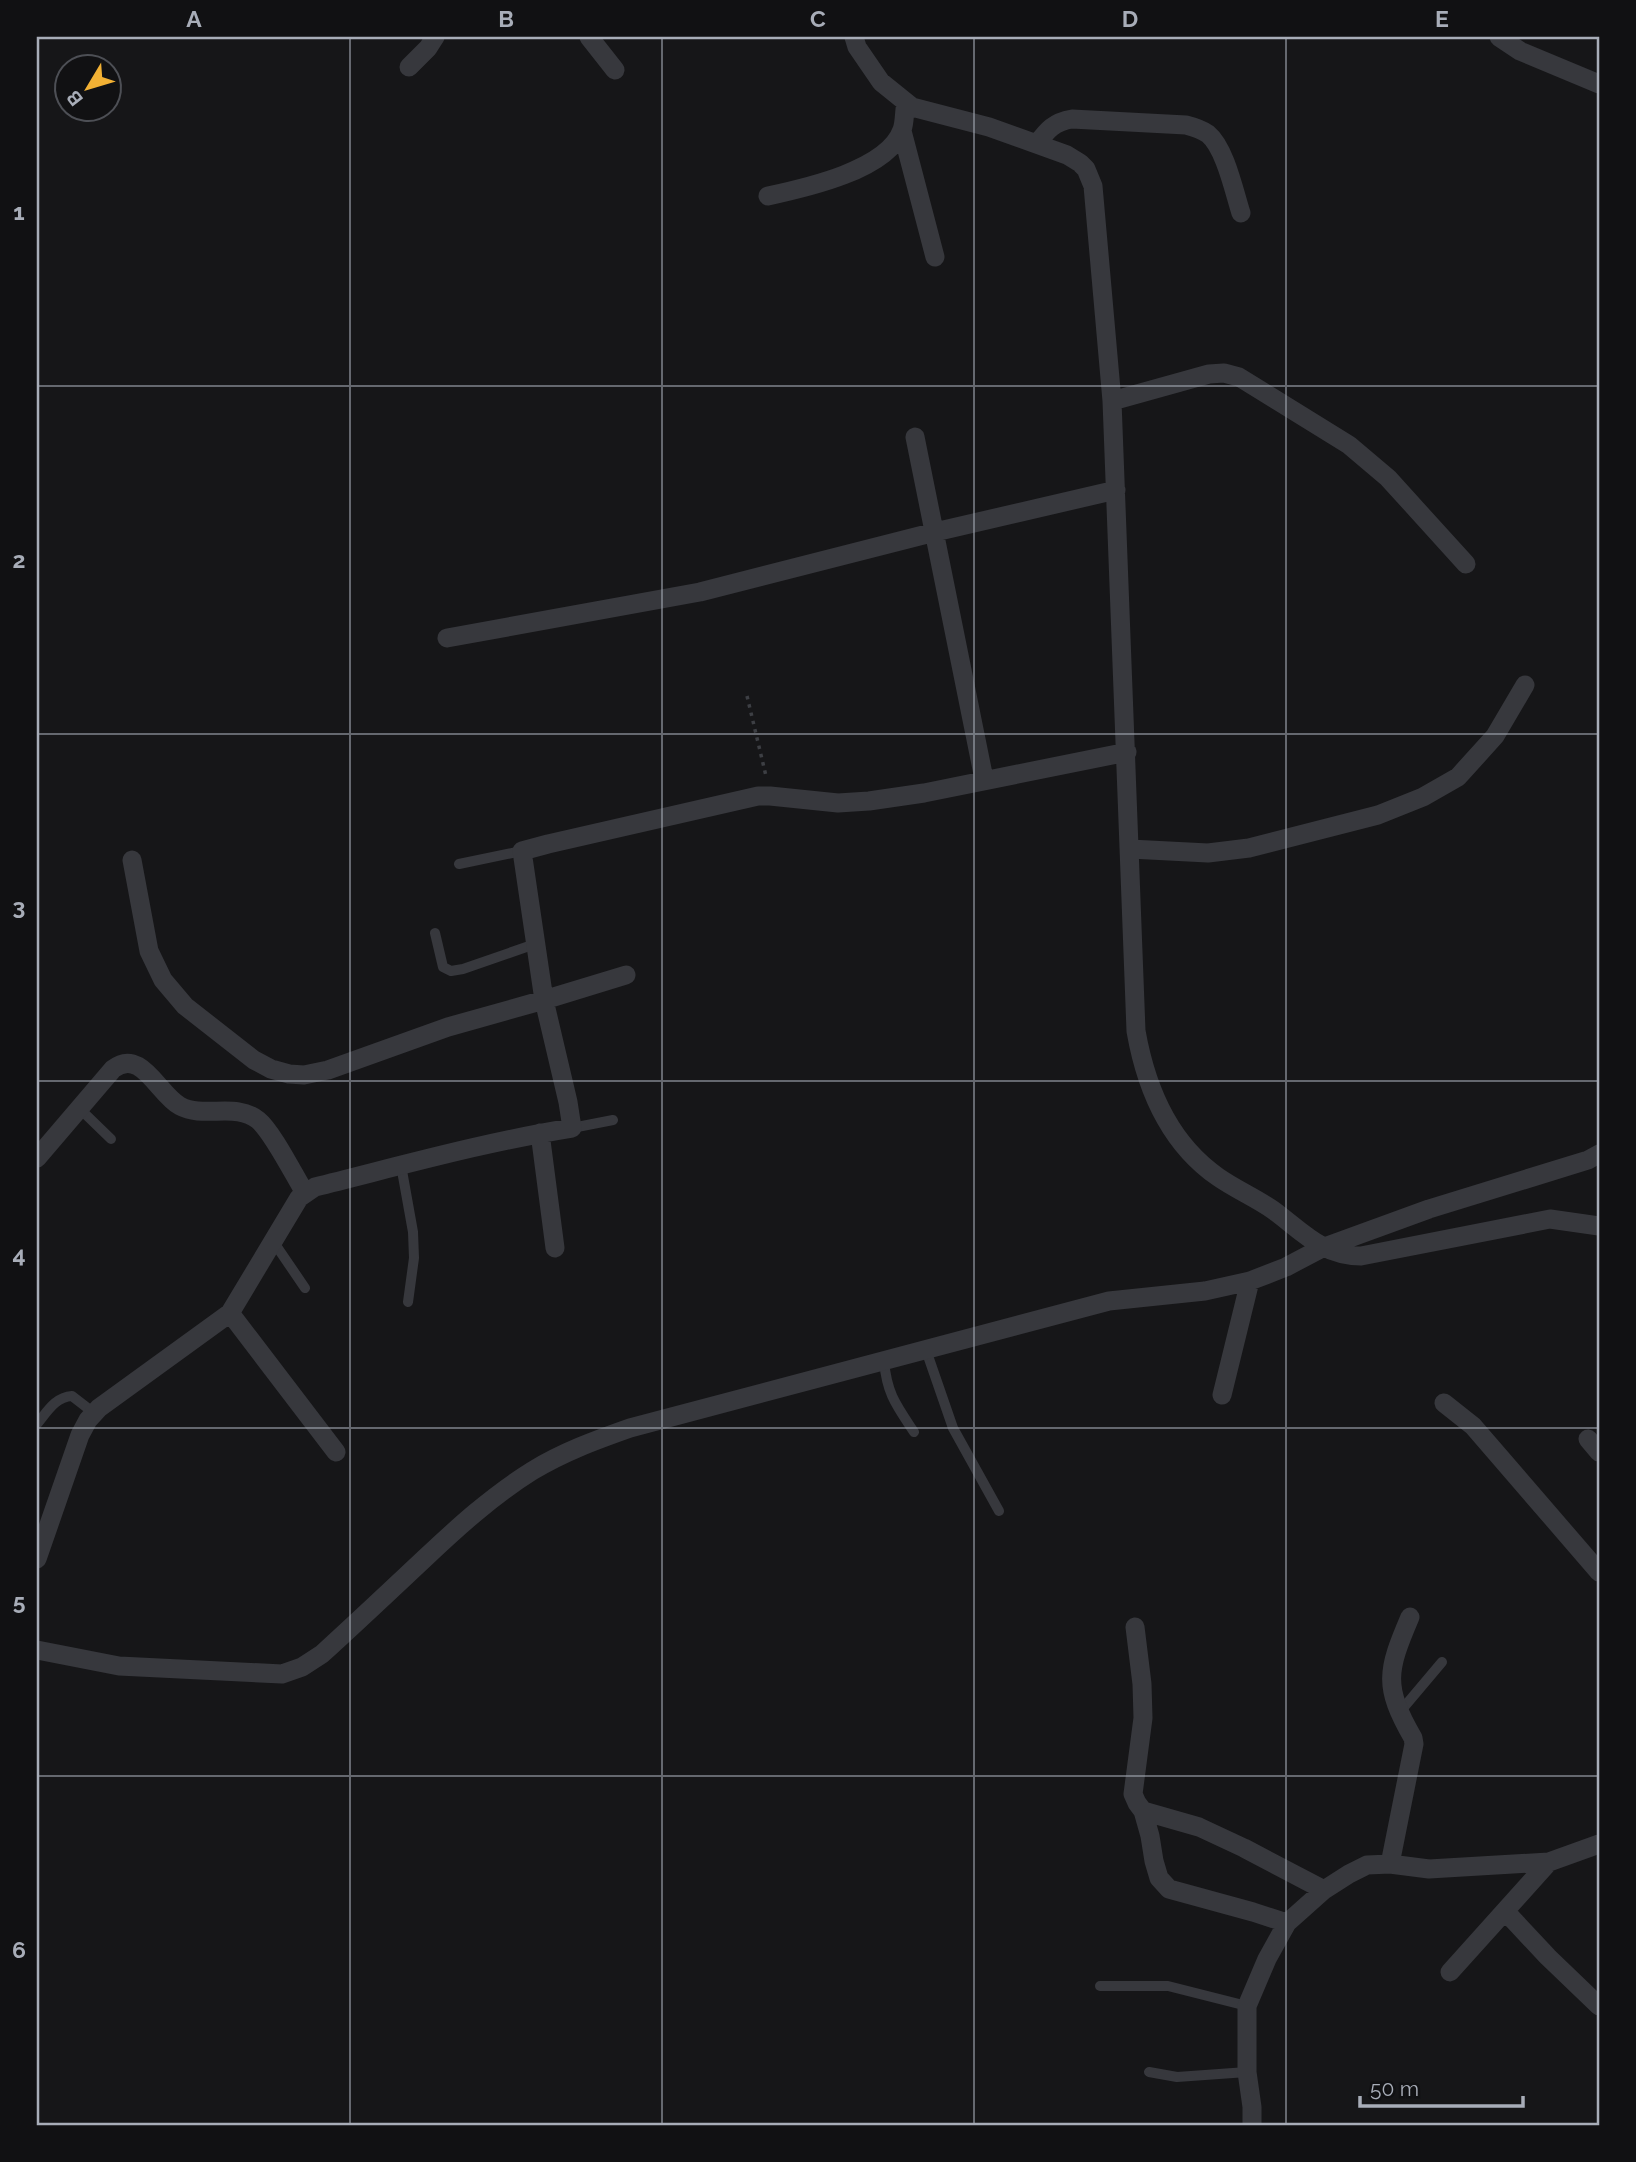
<svg xmlns="http://www.w3.org/2000/svg" width="1636" height="2162" viewBox="0 0 1636 2162" font-family="Raleway,sans-serif">
<rect width="100%" height="100%" fill="#161618"/>
<g fill="none" stroke-linecap="round" stroke-linejoin="round">
<path stroke="#3d3f44" stroke-width="3.5" stroke-dasharray="3.5 5" stroke-linecap="butt" d="M747,696L766,776"/>
<path stroke="#37383d" stroke-width="10" d="M459,864L522,851
M435,933L443,967L451,971L463,969L535,944
M79,1108L111,1139
M572,1128L613,1120
M401,1165L413,1232L414,1258L408,1302
M273,1241L305,1288
M926,1350L953,1428L999,1511
M884,1361C887,1394 896,1405 914,1432
M37,1424C47,1412 55,1397 72,1396L94,1413
M1399,1713L1442,1662
M1100,1986H1168L1247,2006
M1149,2072L1177,2077L1247,2072"/>
<path stroke="#37383d" stroke-width="19" d="M589,37L615,70
M854,37L857,47L881,82L912,107L989,127L1067,155L1080,163L1086,169L1093,186L1112,401L1136,1031C1146,1088 1169,1143 1218,1177C1235,1189 1256,1198 1273,1210C1303,1232 1321,1255 1361,1256L1550,1219L1599,1226
M1499,37L1520,51L1599,84
M409,67L428,48L435,37
M902,131L935,257
M1037,144C1047,130 1054,122 1072,119L1186,125C1194,127 1201,129 1208,134C1225,148 1234,191 1241,213
M768,196C805,188 888,170 902,130C905,122 904,111 906,103
M1112,401L1209,374L1224,373L1239,377L1349,445L1388,478L1466,564
M915,437L984,779
M447,638L700,592L935,532L1116,490
M1130,849L1208,853L1249,848L1378,815L1423,797L1458,777L1495,736L1525,685
M132,860L149,951L163,980L185,1006L254,1060L271,1069L289,1074L304,1075L328,1070L448,1027L544,1000L626,975
M540,1133L555,1248
M37,1158L113,1069C141,1047 158,1094 180,1106C204,1119 236,1102 258,1120C272,1131 294,1175 305,1193
M230,1313L336,1452
M1222,1395L1250,1281
M1444,1403L1473,1426L1599,1572
M1588,1439L1599,1452
M37,1559L80,1435L88,1420L99,1408L230,1313L299,1198L315,1187C400,1166 485,1142 572,1128L568,1102L544,1000L522,851L548,844L758,796H770L838,803L869,801L924,793L1127,752
M1135,1627L1142,1684L1143,1718L1133,1794L1137,1803L1143,1811L1150,1836L1154,1861L1159,1878L1169,1889L1253,1912L1287,1923
M37,1650L119,1666L282,1674L302,1667L322,1654C356,1623 390,1591 424,1559C458,1527 492,1496 532,1471C563,1452 596,1440 630,1428L1109,1301L1205,1291L1250,1281L1286,1267L1322,1248L1429,1209L1588,1160L1599,1154
M1143,1811L1199,1827L1244,1848L1324,1890
M1390,1864L1414,1744L1413,1738C1383,1686 1387,1671 1410,1617
M1505,1911L1548,1957L1599,2006
M1450,1972L1549,1862
M1252,2125V2107L1247,2072V2006L1267,1959L1287,1923L1324,1890L1349,1874L1367,1865L1390,1864L1429,1869L1549,1862L1599,1844"/>
</g>
<path fill="none" stroke="#a8adb8" stroke-width="2" stroke-opacity="0.55" d="M350,37V2125M662,37V2125M974,37V2125M1286,37V2125M37,386H1599M37,734H1599M37,1081H1599M37,1428H1599M37,1776H1599"/>
<rect width="1636" height="2162" fill="none" stroke="#111113" stroke-width="77"/>
<g transform="translate(88 88) rotate(232)"><circle r="33" fill="#111113" stroke="#4d4f55" stroke-width="2"/>
<path d="M0-5L12 26L0 18L-12 26Z" fill="#f2b134"/>
<text y="-10" font-size="19" font-weight="bold" text-anchor="middle" fill="#a8adb8">B</text>
</g>
<path d="M1360 2096v10h163v-10" fill="none" stroke="#a8adb8" stroke-width="3.5"/>
<text x="1370" y="2096" font-size="21" fill="#a8adb8" stroke="#111113" stroke-width="5" paint-order="stroke">50 m</text>
<rect x="38" y="38" width="1560" height="2086" fill="none" stroke="#a8adb8" stroke-width="2.5"/>
<g font-size="23" text-anchor="middle" font-weight="bold" fill="#a8adb8">
<text x="194" y="27">A</text>
<text x="506" y="27">B</text>
<text x="818" y="27">C</text>
<text x="1130" y="27">D</text>
<text x="1442" y="27">E</text>
<text x="19" y="220">1</text>
<text x="19" y="568">2</text>
<text x="19" y="915">3</text>
<text x="19" y="1263">4</text>
<text x="19" y="1610">5</text>
<text x="19" y="1958">6</text>
</g>
</svg>
